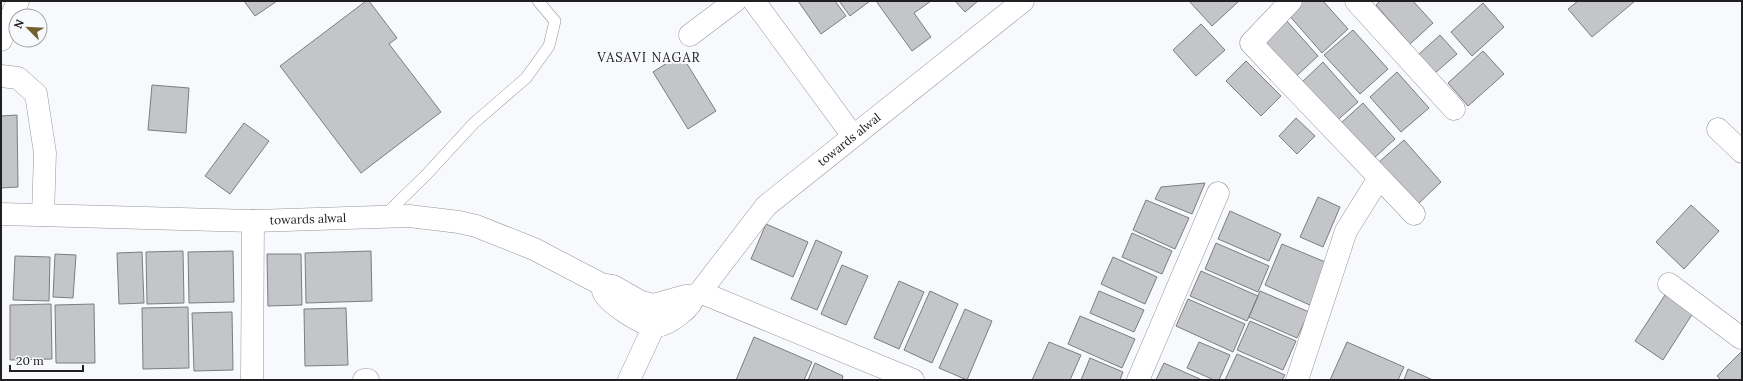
<svg xmlns="http://www.w3.org/2000/svg" width="1743" height="381" viewBox="0 0 1743 381" font-family="Lora,serif">
<rect width="100%" height="100%" fill="#f8f9fd"/>
<path fill="#c4c5c9" stroke="#7c7d81" d="M244,1H277L255,16Z
M366,1H369L397,38L389,44L441,112L361,173L280,66Z
M798,1H835L846,16L821,34Z
M839,1H870L850,16Z
M876,1H931L914,13L931,37L912,51Z
M955,1H978L965,12Z
M1189,1H1239L1212,26Z
M1300,1H1323L1348,29L1322,53L1287,13Z
M1380,1H1413L1433,23L1410,44L1376,5Z
M1578,1H1635L1592,37L1568,9Z
M1483,3L1504,27L1472,56L1451,32Z
M1285,19L1318,56L1293,79L1259,42Z
M1201,24L1225,50L1196,76L1173,50Z
M1353,30L1388,69L1360,94L1324,55Z
M1440,35L1457,54L1435,73L1418,55Z
M1483,51L1504,74L1468,106L1448,83Z
M681,54L716,111L688,129L653,72Z
M1246,61L1281,96L1261,116L1226,81Z
M1323,62L1358,102L1333,124L1298,86Z
M1397,72L1429,108L1401,132L1370,97Z
M152,85L189,88L186,133L148,130Z
M1363,103L1395,139L1372,160L1340,124Z
M17,115L18,187L1,188V116Z
M1296,118L1315,136L1297,154L1279,136Z
M244,123L269,141L230,194L205,176Z
M1404,140L1441,182L1417,205L1379,162Z
M1205,183L1192,214L1155,199L1161,187Z
M1318,197L1340,207L1323,247L1300,237Z
M1146,200L1189,218L1175,249L1133,230Z
M1691,205L1719,231L1684,269L1656,242Z
M1230,211L1281,234L1269,261L1218,239Z
M766,224L808,242L793,277L751,259Z
M1132,233L1172,251L1162,274L1122,257Z
M816,240L842,252L817,310L791,299Z
M1216,243L1269,266L1258,292L1205,269Z
M1282,244L1330,264L1312,306L1265,285Z
M183,251L184,303L147,304L146,252Z
M233,251L234,302L189,303L188,252Z
M371,251L372,301L306,303L305,253Z
M142,252L144,303L119,304L117,253Z
M55,254L76,255L73,298L53,297Z
M267,254H301L302,305L268,306Z
M15,256L50,257L49,301L13,300Z
M1113,257L1157,277L1145,304L1101,284Z
M842,265L868,276L846,325L821,314Z
M1201,271L1258,296L1247,321L1190,296Z
M899,281L924,292L899,349L874,338Z
M930,291L958,304L932,363L904,350Z
M1099,291L1144,310L1134,332L1090,313Z
M1260,291L1309,312L1297,338L1249,317Z
M1665,295L1693,313L1663,360L1635,341Z
M1188,299L1245,324L1233,352L1176,326Z
M51,304L52,359L10,360V305Z
M94,304L95,363H56L55,305Z
M188,307L189,368L143,369L142,308Z
M346,308L348,365L305,366L304,309Z
M965,309L992,321L967,380L939,368Z
M232,312L233,370L194,371L192,313Z
M1080,316L1135,339L1122,368L1068,344Z
M1250,321L1296,341L1283,370L1237,350Z
M754,337L812,362L804,380H736Z
M1049,342L1081,355L1070,380H1032Z
M1199,342L1230,355L1219,380H1214L1187,368Z
M1347,342L1404,367L1398,380H1330Z
M1742,351V380H1721L1717,376Z
M1237,354L1285,375L1282,380H1225Z
M1090,358L1123,372L1120,380H1081Z
M815,363L843,376L842,380H808Z
M1164,363L1202,380H1156Z
M1408,369L1433,380H1404Z"/>
<g fill="none" stroke-linecap="round" stroke-linejoin="round">
<defs>
<path id="lane" d="M385,215L426,175L474,123L526,78L549,46L555,21L538,1"/>
<path id="street" d="M754,1L853,136
M1291,1L1251,43L1414,214
M1356,1L1454,109
M690,35L735,1
M1,40L18,1
M1,76L18,78L36,94L45,153L43,215
M1718,129L1742,152
M1669,284L1741,338L1742,336
M700,292L913,380
M252,380L253,221
M364,380H368
M629,380L662,309
M1138,380L1218,193
M1297,380L1346,231L1379,178"/>
<g id="secondary">
<path id="s1" d="M1,214L253,221L409,216L459,222L476,226L534,249L601,284L613,286L641,302L653,305L685,296H694L700,292L766,206L1023,1"/>
<path d="M603,291C606,302 645,327 656,326C668,325 692,308 694,296"/>
</g>
</defs>
<use href="#lane" stroke="#949699" stroke-width="12"/>
<use href="#street" stroke="#949699" stroke-width="23"/>
<use href="#secondary" stroke="#949699" stroke-width="23"/>
<use href="#lane" stroke="#fff" stroke-width="11"/>
<use href="#street" stroke="#fff" stroke-width="22"/>
<use href="#secondary" stroke="#fff" stroke-width="22"/>
</g>
<g text-anchor="middle" stroke-width="4" stroke-linejoin="round" paint-order="stroke">
<g font-size="12" fill="#202022" stroke="#f8f9fd">
<text dy="4" stroke="none"><textPath href="#s1" startOffset="935">towards alwal</textPath></text>
<text dy="4" stroke="none"><textPath href="#s1" startOffset="307">towards alwal</textPath></text>
</g>
<g font-size="13" letter-spacing="1" fill="#202022" stroke="#f8f9fd">
<text x="649" y="62">VASAVI NAGAR</text>
</g>
</g>
<rect width="1743" height="381" fill="none" stroke="#202022" stroke-width="4"/>
<g transform="translate(28 28) rotate(294)"><circle r="19" fill="#f8f9fd" stroke="#a2a2a5"/>
<path d="M0-3L7 15L0 10L-7 15Z" fill="#70612e"/>
<text y="-6" font-size="11" font-weight="bold" text-anchor="middle" fill="#202022">N</text>
</g>
<path d="M10 365v6h73v-6" fill="none" stroke="#202022" stroke-width="2"/>
<text x="16" y="365" font-size="12" fill="#202022" stroke="#f8f9fd" stroke-width="3" paint-order="stroke">20 m</text>
</svg>
